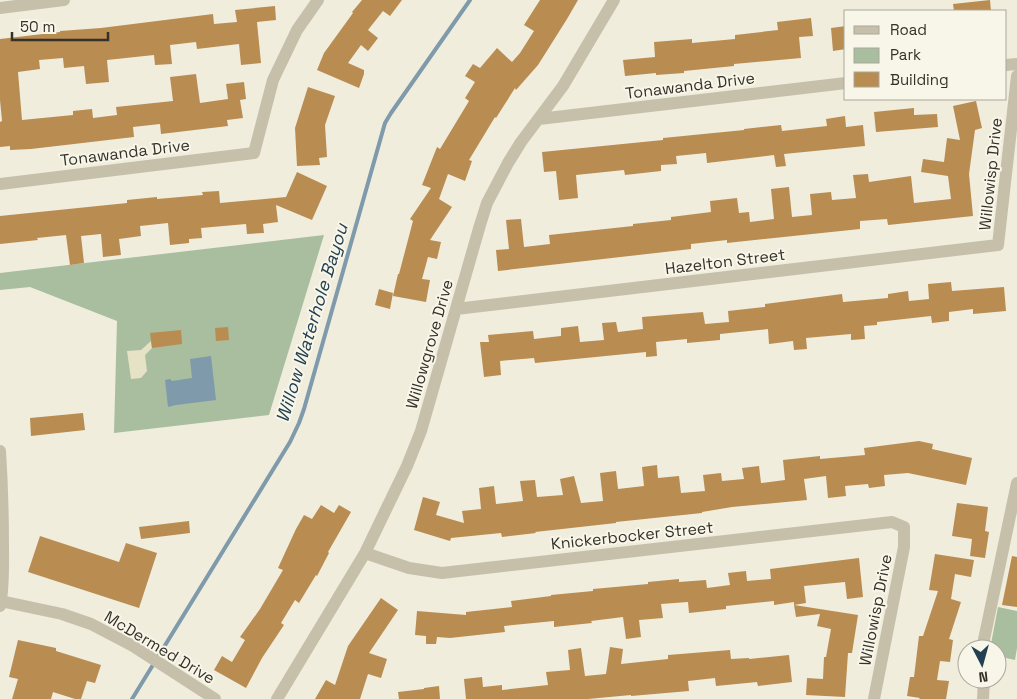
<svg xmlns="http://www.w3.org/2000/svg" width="1017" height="699" viewBox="0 0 1017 699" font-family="'Space Grotesk',sans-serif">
<rect width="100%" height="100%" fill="#f0eddd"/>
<path fill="#a9bd9f" d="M324,235L269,415L114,433L117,321L30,287L0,290V273Z
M998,607L1017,611V648L1015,660L997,656V649H990Z"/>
<path fill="#e6e2c6" d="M151,341L152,348L145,355L147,371L141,378L131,379L127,351L141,350Z"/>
<path fill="#7f9aaa" d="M211,356L216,400L176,405L168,407L165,380L170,379L172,381L192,378L190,359Z"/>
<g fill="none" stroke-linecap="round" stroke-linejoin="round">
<path stroke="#7f9aaa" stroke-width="4" d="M132,699L290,442L299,423L304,409L385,123L391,113L470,0"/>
</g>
<path fill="#b98c52" d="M362,0H402L390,16L383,11L368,30L378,38L368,51L361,45L348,63L364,70V74L359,88L317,70L324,53L353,13L352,12Z
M540,0H578L567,19L538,65L516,90L515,88L496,118L495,117L469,160L472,161L465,181L448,174L439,199L452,207L430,240L441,242L437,259L428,257L422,279L430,280L426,302L393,296L398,274H399L413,221L410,219L431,188L422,185L437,147L440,149L469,101L465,98L475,82L465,76L473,64L480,68L497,48L512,62L520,53L534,31L524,25Z
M990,0L991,11H954L953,4Z
M275,6L276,20L257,22L261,63L241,65L239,44L197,49L196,42L170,45L172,64L155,65L154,55L107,60L109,82L86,84L84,66L64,68L63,58L39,60L40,69L18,72L22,120L73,115V111L92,109L93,118L117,115L116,107L173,101L170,77L196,74L200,103L228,99L226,84L244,82L246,99L240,100L243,118L227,120L228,126L161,134L160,124L133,127L134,137L31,149L10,150V146L0,147V122L2,121L0,100V39L60,32V31L101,28L213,14L214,24L237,22L235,10Z
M811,18L813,36L799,37L801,58L734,64V66L684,71V73L656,75V73L625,76L623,60L655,57L654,42L692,39V43L735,39V35L778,30L777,22Z
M846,26V49L833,51L831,28Z
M308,87L335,96L325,125L327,157L319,158L320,165L297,166L295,128Z
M976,101L982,128L975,130L969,174L973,216L888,225L887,219L860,221V229L727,243V240L691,244V249L498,271L496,250L509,249L506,220L521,219L524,247L550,244L549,235L633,226V224L671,220V217L711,212L710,201L737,198L739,213L749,212L750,222L774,219L771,189L789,187L792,217L812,215L810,194L831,192L832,200L856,198L853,175L868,174L869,182L911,176L914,203L951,199L948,176L921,172L923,159L944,162L947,138L960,140L953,106Z
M914,108V115L937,114L938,127L876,132L874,112Z
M845,116L846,127L863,125L865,146L784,154L786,166L776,167L774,155L707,163L706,153L676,156L677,164L661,165V171L625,175L624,170L576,175L578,198L559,200L556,171L544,172L542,152L663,140V138L744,130V129L781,125L782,131L827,126L826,119Z
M297,172L327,186L312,220L276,205L278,222L263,224L264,233L247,234L246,224L201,228L202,238L189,239V243L170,245L168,223L140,226L141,236L119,239L121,255L103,257L101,234L81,236L84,263L70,265L66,235L37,238L38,240L0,244V216L127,203V200L157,197V199L203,195L202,192L219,191L220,203L286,197Z
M951,282L952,291L1004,287L1006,311L973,314V309L949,312V321L932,323L931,316L877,322V325L864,326L865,339L851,340V334L806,338L807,349L794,350L793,341L769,344L768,329L720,334V340L687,343V339L656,342L657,356L646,357V352L535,363L534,358L500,361L501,375L484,377L480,342H489L488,335L533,331L534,339L561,336V328L578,326L580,342L604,340L602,323L616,322L618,332L643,329L642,317L703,312L705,324L729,322L728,311L765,307V304L842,294L843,302L888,298V294L908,291L909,301L929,299L928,284Z
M379,289L393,293L390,309L375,305Z
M228,327L229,340L216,341L215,328Z
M181,330L182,344L152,348L150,333Z
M83,413L85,430L31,436L30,418Z
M919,441L933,444L932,449L972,458L966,485L908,473L884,475L885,486L869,488L868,484L845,486L846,496L828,498L826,476L804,479L807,500L732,507L702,512V513L616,522V523L535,532L536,533L502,537L501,533L451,538L450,541L414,530L423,497L440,502L436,515L464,523L462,511L481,509L479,488L494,486L496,504L523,501L520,481L535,480L537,497L563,495L560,479L574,476L581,503L603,501L600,473L616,471L618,489L644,486L642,467L657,465L658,478L679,476L681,493L705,491L703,475L721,473L722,481L744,479L742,468L759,466L761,483L785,480L783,460L820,456V459L865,455L864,448Z
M957,503L988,507L985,531L989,532L985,558L970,556L972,539L952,536Z
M321,505L334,513L339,505L351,512L328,552L329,553L317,576L316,575L299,603L295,600L281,623L284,625L262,658L246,688L214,670L222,656L232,662L245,640L240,637L260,609L283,570L278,568L296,529L304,515L312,519Z
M189,521L190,533L141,539L139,527Z
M40,536L119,562L126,543L157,553L139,608L28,572Z
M935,554L974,560L971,577L955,574L951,599L961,602L949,639L953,640L950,662L940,661L937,680L949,681L946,699H919L920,698L907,696L910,677H914L919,636H923L938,591L929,590Z
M1012,556L1017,557V607L1002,605Z
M859,558L863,597L847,599L845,582L804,586L806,603L794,605V602L774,605V601L726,606V609L689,613L688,602L661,604L663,618L639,620L641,637L626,639L623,617L591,621L592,623L554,627V621L504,626L505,632L450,638L437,637L436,644H426V636L415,635L417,611L466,615V612L512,607L511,601L551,596V595L593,591V589L648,584V582L679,579V582L706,580L707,588L730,585L728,573L746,571L747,581L771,579L770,569Z
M381,598L398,610L369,653L387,659L381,678L368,674L360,699H315L326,680L335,685L348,646Z
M794,605L858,615L852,653H848L845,697L806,695L807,678L823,679L824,657H826L831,629L817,626L820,614L796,617Z
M18,640L56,648V651L101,665L95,683L87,681L81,699H75L53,692L51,699H12L18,679L9,677Z
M610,647L623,649L621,664L668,659V655L730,650L731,659L749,658V659L789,655L792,682L758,686L757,682L716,686L715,678L688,681L689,691L631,696V695L588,699H466L464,679L482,677L483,687L502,685V690L548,685L546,672L570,670L568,650L581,648L585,676L606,674Z
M439,686L440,699H399L398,692L424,689V688Z"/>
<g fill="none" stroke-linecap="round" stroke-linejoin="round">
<path stroke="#c6c0ab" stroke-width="12" d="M0,8L64,0
M1006,65L1017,64
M539,119L846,83
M0,184L254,153L273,80L297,30L318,0
M456,309L998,245L1017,76
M0,451C2,482 3,513 3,544C3,564 4,586 0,606
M365,553L409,568L442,573L892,522L904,527V547L874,699
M1,601L62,614L91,624L133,646L215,699
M982,649L1017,483
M277,699L365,553L407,466L421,431L480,225L487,203L508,163L521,142L563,86L614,0
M983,699L984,679"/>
</g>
<g text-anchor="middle" stroke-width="4" stroke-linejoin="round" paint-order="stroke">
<g font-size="16" fill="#353129" stroke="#f8f6e9">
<text transform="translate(690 85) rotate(-7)" y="6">Tonawanda Drive</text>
<text transform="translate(125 152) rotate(-7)" y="6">Tonawanda Drive</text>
<text transform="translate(990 174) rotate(-84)" y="6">Willowisp Drive</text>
<text transform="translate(725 261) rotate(-7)" y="6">Hazelton Street</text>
<text transform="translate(429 344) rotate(-74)" y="6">Willowgrove Drive</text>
<text transform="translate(632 535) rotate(-6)" y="6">Knickerbocker Street</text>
<text transform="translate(875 610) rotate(-79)" y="6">Willowisp Drive</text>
<text transform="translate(160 647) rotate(31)" y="6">McDermed Drive</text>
</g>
<g font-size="18" font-style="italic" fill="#234052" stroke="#f8f6e9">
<text transform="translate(312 323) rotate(-73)" y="6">Willow Waterhole Bayou</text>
</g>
</g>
<rect x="844" y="10" width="162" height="90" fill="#f8f6e9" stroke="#aaa79c"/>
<rect x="854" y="26" width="25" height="8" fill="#c6c0ab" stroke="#aaa79c"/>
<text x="890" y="35" font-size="15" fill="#353129">Road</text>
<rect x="854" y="48" width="25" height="15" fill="#a9bd9f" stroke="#aaa79c"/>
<text x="890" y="60" font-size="15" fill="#353129">Park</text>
<rect x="854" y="72" width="25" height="15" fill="#b98c52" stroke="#aaa79c"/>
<text x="890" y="85" font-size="15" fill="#353129">Building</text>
<g transform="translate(982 664) rotate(174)"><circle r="24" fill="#f8f6e9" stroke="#aaa79c"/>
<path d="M0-4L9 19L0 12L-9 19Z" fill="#234052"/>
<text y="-8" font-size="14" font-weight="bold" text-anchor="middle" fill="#353129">N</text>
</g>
<path d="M12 32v8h96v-8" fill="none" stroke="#353129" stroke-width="2.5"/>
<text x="20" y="32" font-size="15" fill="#353129" stroke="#f8f6e9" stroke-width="4" paint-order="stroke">50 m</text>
</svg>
